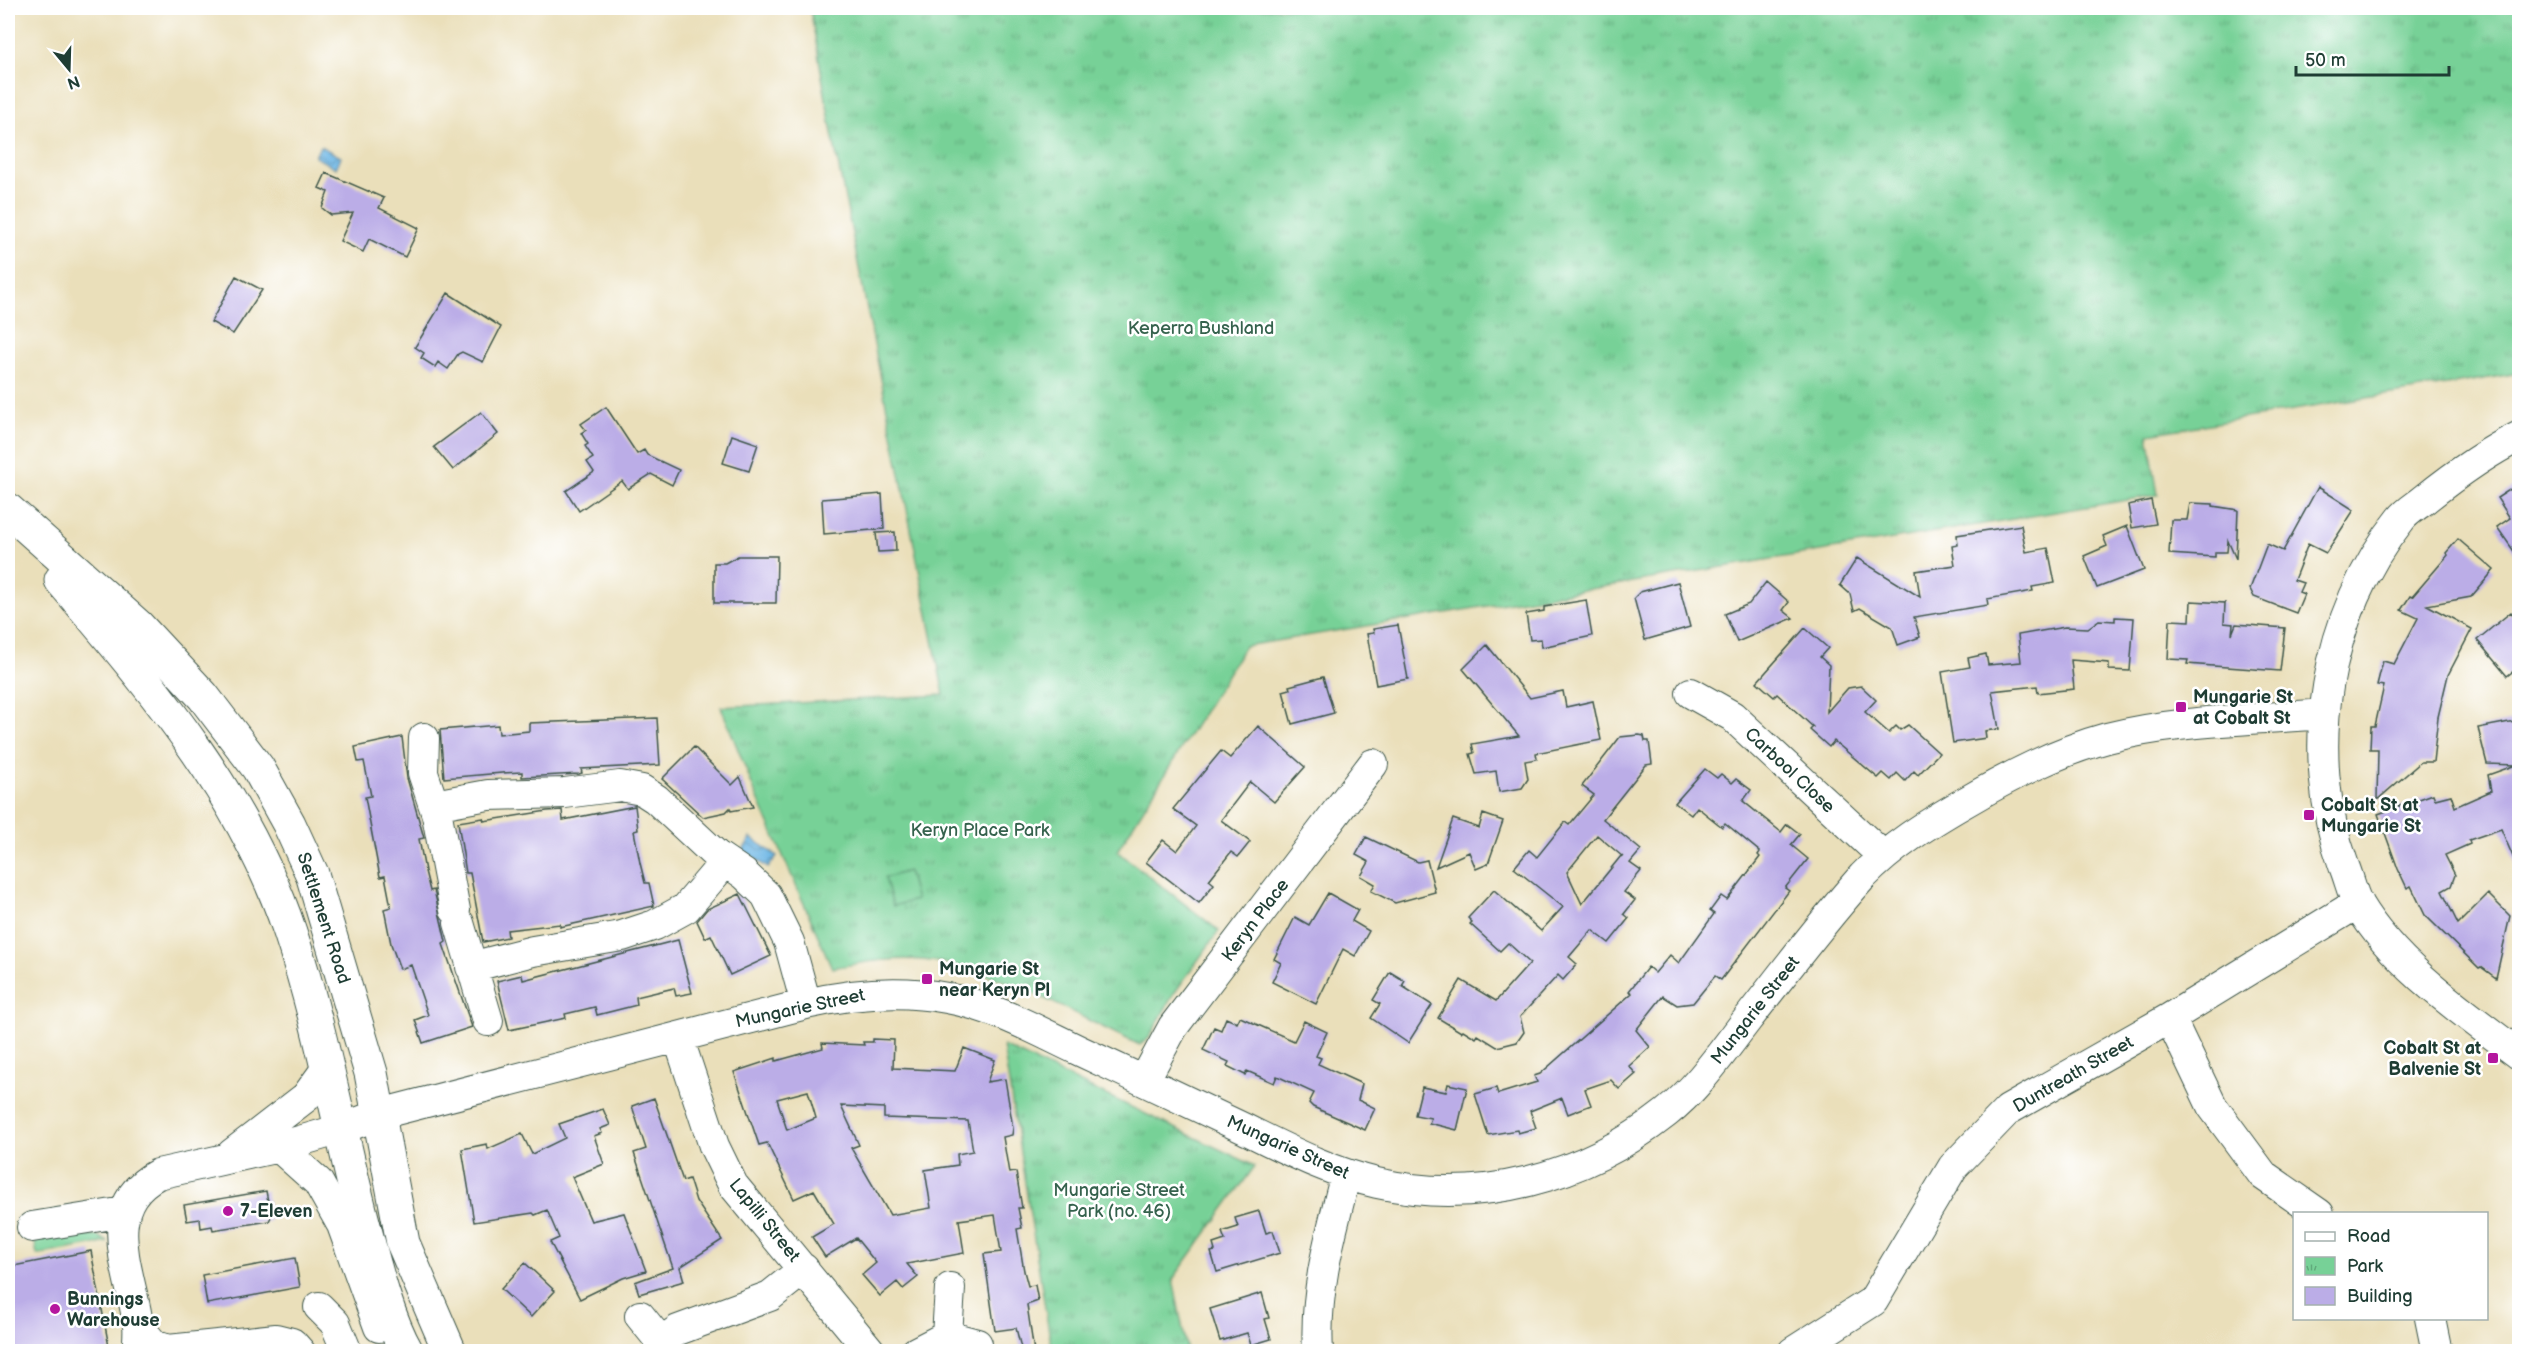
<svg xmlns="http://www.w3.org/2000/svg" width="2527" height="1359" viewBox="0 0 2527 1359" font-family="'Balsamiq Sans',sans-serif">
<defs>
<pattern id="park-tufts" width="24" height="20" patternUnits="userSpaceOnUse" patternTransform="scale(1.5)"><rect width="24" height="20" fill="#77d197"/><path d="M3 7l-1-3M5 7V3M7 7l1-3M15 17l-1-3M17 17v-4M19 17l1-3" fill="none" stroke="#61ab7c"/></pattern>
<pattern id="water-waves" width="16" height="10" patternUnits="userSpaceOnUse" patternTransform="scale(1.5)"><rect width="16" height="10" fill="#6cb6e5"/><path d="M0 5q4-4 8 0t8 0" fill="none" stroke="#5895ba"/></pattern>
</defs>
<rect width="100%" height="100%" fill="#fff"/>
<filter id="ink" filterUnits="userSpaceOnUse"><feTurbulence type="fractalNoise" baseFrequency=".0167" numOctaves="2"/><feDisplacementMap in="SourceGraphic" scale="12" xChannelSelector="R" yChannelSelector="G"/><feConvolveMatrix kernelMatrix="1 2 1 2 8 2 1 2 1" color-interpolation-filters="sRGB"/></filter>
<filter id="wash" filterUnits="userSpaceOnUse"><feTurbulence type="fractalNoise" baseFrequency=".008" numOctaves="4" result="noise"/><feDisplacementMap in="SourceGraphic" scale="24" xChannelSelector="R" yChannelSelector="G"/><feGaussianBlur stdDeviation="1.35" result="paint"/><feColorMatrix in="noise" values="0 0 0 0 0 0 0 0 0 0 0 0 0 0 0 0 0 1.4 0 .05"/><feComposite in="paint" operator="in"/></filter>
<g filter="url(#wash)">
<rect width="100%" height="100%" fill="#eadfba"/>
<path fill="url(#park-tufts)" stroke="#4b8766" stroke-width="1.5" d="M810,8H2519V373L2148,434L2158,495L1245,646L1117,851L1219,931L1173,995L1149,1038L1140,1045C1074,1015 1005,972 932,961C898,956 865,962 832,968L755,792L721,707L944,695L831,128Z
M1003,1046L1255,1166L1173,1279L1187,1351H1052Z"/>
<path fill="#77d197" stroke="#4b8766" stroke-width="1.5" d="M908,871L916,900L893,906L885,878Z
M66,1235L98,1236L108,1242L37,1255L34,1238Z"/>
<path fill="url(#water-waves)" stroke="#467a8c" stroke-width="1.5" d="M320,146L341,157L336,168L315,157Z
M751,838L777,856L768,868L743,850Z"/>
<g id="blocks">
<path fill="#bbade7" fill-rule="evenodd" d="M326,173L384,198L379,208L419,228L405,257L369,239L363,252L340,241L353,213L331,215L322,208L328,192L319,188Z
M236,276L262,290L233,334L211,322Z
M448,293L501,327L483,362L462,352L458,354L448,369L438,362L435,367L421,358L424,353L415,347Z
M606,407L637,454L644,450L647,455L679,470L672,485L651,474L628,489L622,481L579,511L566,491L594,472L587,462L593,458L585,446L588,444L581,433L586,430L581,424Z
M481,412L498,434L453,470L434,447Z
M732,435L758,444L749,471L723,463Z
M2520,483V560L2497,527L2510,518L2497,498Z
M2318,487L2354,510L2326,553L2308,544L2294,580L2303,583L2299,592L2304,594L2296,613L2254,597L2250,589L2267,544L2283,551Z
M882,494L884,529L824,534L822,499Z
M2151,500L2156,524L2132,528L2128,505Z
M2190,503L2213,504V506L2238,510L2236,559L2228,541L2227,552H2215V557L2169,554L2171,520H2187Z
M2021,525L2026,552L2048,548L2055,583L2032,587L2033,591L1987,599L1988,605L1914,617L1920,637L1898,645L1892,627L1860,608L1854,611L1850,594L1840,585L1857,558L1920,597L1916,571L1955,565L1952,546L1958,545L1957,535Z
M2127,526L2144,570L2097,588L2084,556L2107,546L2103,536Z
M895,532L896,551L878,552L876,533Z
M2458,539L2494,570L2471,597L2427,605L2472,629L2448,675L2438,717L2433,762H2421L2377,800L2378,749H2370L2371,726H2375L2384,686L2377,685L2383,661L2394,664L2418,618L2401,610L2410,596L2412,597L2448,555L2446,553Z
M738,556H777L776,603H714V563H725Z
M1678,582L1690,627L1645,640L1634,598L1640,592Z
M1766,582L1789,602L1783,610L1793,618L1737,642L1725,614L1749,604Z
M1586,600L1592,636L1542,647L1541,639L1530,640L1526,614L1544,611V607Z
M2191,601L2225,603L2224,623L2233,624L2232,634L2236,624L2285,628L2280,671L2187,664L2188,660L2168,659L2170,620L2190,621Z
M2511,612L2520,623V666L2507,676L2477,640Z
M2115,617L2134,618L2130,671L2109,670V663L2071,660L2074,689L2038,693L2037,686L1992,691L1999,729L1985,731L1986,738L1953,743L1942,672L1970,667L1968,658L1986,654L1988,665L2021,662L2018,635L2065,627L2088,628L2099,620L2115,621Z
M1398,625L1408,679L1376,685L1367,634L1374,633L1373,629Z
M1805,628L1828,648L1820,657L1829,665L1827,712L1848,688L1861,686L1876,700L1865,712L1889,733L1896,726L1900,730L1908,725L1939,753L1918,775L1914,771L1905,781L1897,773L1891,780L1883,773L1878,778L1834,741L1829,747L1810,730L1813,727L1777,694L1774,697L1757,682Z
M1487,645L1530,698L1563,691L1566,707L1593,701L1601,740L1536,753L1537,759L1525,761L1528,779L1522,788L1499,792L1496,771L1476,774L1470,754L1474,753L1472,744L1519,736L1463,669Z
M1323,677L1334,713L1292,724L1283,691L1290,689L1289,686Z
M657,718L660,765L581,769L582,773L579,774L522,777V772L502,773L444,778L440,730L498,725L499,734L529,731V723Z
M2520,720V873L2501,829L2469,840L2470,844L2445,855L2455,875L2451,886L2442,891L2458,924L2488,894L2510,916L2496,978L2481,967L2479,968L2425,915L2411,886L2407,888L2398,869L2378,814L2433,794L2435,799L2451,795L2455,807L2491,791L2488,775L2516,765L2487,764L2478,728Z
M1258,726L1305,767L1274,802L1250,782L1221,820L1250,842L1238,857L1231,852L1209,880L1214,884L1199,903L1146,862L1163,840L1177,851L1196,826L1173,809L1221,751L1230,758Z
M1639,735L1644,736L1645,741H1649L1652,764L1646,765L1603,819L1641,850L1630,863L1641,871L1624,892L1635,900L1624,914L1629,918L1609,943L1592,930L1569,957L1577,964L1563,980L1558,975L1520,1017L1524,1032L1517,1042L1497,1047L1478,1035L1476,1038L1463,1030L1461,1032L1438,1018L1461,980L1496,1001L1530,963L1508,943L1500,951L1470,924L1472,922L1468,918L1494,890L1541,931L1563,907L1514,868L1529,850L1537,857L1565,822L1569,825L1594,795L1582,786L1620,737ZM1597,835L1623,857L1621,856L1582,904L1567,872Z
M402,737L407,778L424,838L419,839L425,871L430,891L434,890L446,942L443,944L472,1027L423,1043L415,1020L428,1015L411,965L400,969L391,944L384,909L391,907L385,876L380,877L365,797L371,796L364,761L358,762L355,747Z
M694,747L732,785L740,777L753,807L731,811L730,808L726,812L703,817L662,779Z
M1705,769L1717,778L1721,774L1732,783L1736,779L1751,790L1743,801L1781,832L1787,824L1800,834L1791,845L1808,859L1785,888L1789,891L1721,980L1715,976L1693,1003L1677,1005L1663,996L1636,1030L1650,1047L1629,1066L1636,1074L1619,1089L1611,1080L1585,1089L1591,1105L1568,1114L1562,1098L1530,1111L1536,1128L1518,1133L1517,1130L1488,1135L1475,1094L1496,1088L1498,1094L1537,1082L1534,1076L1540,1074L1632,993L1629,991L1648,967L1655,973L1670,955L1679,963L1714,914L1710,911L1721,896L1727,900L1760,857L1758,855L1760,852L1725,823L1722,827L1697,807L1691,815L1675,803Z
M635,806L638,830L634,831L640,863L645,883H649L654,906L560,927V924L507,930L508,937L483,942L470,873H466L458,822L483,818L484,821L547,811L562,810L563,820Z
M1483,814L1503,821L1488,864L1476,869L1469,852L1436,867L1453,819L1479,828Z
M1366,837L1418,862L1427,860L1435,892L1395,903L1371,891L1375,884L1361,876L1369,862L1356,855Z
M1328,893L1358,910L1352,921L1369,931L1355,956L1343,949L1316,1004L1272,982L1281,963L1274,959L1295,917L1309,925Z
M740,894L771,956L730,975L711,935L705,938L697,921L707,909Z
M678,940L692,993L676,996L674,988L636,997L637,1005L597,1015L595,1007L565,1014L566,1018L509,1030L497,981L522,975L523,980Z
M1390,972L1405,981L1402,986L1432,1005L1408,1043L1371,1018L1380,1004L1373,1000Z
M1240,1017L1294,1041L1304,1021L1327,1032L1316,1056L1321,1058L1318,1064L1362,1084L1358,1100L1375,1108L1365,1130L1313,1107L1309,1103L1314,1093L1277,1076L1274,1083L1247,1071L1245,1075L1227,1066L1229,1062L1203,1050L1214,1027L1221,1030L1226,1018L1237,1023Z
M873,1039L894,1040L893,1068L955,1071L964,1048L995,1060L987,1082L1005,1079L1013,1128L1012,1135L1003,1137L1009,1173L1016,1172L1022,1208H1018L1022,1228L1017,1229L1024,1271L1028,1286L1035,1285L1038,1301L1027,1305L1034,1352H1022L1016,1328L995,1331L984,1254L1001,1252L995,1215L959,1220L964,1253L907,1264L918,1277L903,1289L897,1282L880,1296L862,1275L876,1263L856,1238L825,1257L812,1237L834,1224L814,1190L794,1199L767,1143L759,1145L734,1072L776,1058V1061L823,1048L822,1043L864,1045L863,1042H873ZM808,1091L816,1118L787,1130L777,1099ZM841,1106L884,1108V1118L968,1121L973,1151L957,1154L958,1165L925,1170L931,1208L890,1215L851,1148L859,1145Z
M1448,1084L1467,1088L1457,1130L1429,1123L1431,1118L1415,1115L1422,1087L1446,1092Z
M654,1098L683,1181L689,1179L696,1201L722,1240L680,1267L684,1281L639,1294L635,1282L673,1268L634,1153L646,1149L632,1106Z
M603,1109L610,1125L600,1129L602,1133L594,1136L604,1164L572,1177L591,1221L624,1213L646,1271L623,1278L580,1299L550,1242L559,1238L547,1210L535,1215L533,1213L474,1222L462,1149L487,1144L488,1149L522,1134L532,1154L565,1138L559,1124Z
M266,1191L271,1217L269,1221L213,1230L212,1226L201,1228L200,1219L187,1221L184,1205Z
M1259,1211L1266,1233L1273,1231L1280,1253L1217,1272L1211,1252L1215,1251L1213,1244L1225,1240L1222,1232L1238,1227L1235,1218Z
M91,1251L110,1352H8V1267Z
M295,1258L300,1287L207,1304L202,1275Z
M525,1263L555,1291L531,1317L501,1289Z
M1262,1293L1269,1318L1265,1319L1271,1339L1251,1345L1247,1333L1220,1341L1210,1309Z"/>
</g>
</g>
<g filter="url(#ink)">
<use href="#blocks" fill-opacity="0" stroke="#3d5548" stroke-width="1.5"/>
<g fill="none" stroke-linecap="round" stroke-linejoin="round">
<defs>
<path id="minor" d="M2520,436C2485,453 2455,475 2425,499C2418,505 2407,511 2401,519C2325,613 2302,752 2344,866C2349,878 2352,893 2358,904C2395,966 2463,1012 2520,1055
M1691,693L1732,716L1883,856
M424,738L423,773L437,815L455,910
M434,805L488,795L565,793L620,786L642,790L656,799L716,855L744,874L766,895L789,942L806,1004
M459,923L488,1021
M471,967L533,951L622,936L655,925L686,908L725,862
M2170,1018L2212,1106L2263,1175L2319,1214
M678,1037L714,1146L733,1185L871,1352
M1144,1081L1173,1027L1373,764
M279,1147L318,1182L342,1225L379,1327
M232,1154L306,1097L327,1068
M32,1227L125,1212
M319,1307L335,1323L347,1352
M640,1316L661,1342L658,1352
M2430,1318L2437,1352
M138,1326L154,1345L168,1350L276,1339L292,1343L300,1352
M947,1336L950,1288
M661,1342L678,1330L770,1296L804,1269
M137,1352C138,1343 139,1333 138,1324C131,1272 97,1206 158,1174L279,1147L341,1129L380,1114L806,1004C853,993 899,989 947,998C993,1006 1036,1030 1078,1050C1134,1076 1190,1103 1245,1129C1288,1150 1330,1172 1377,1183C1479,1206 1584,1178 1666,1113C1698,1088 1722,1052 1747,1020C1785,971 1822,922 1863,876C1892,846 1926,825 1962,804C2008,777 2056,752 2107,738C2177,720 2253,720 2324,714
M916,1352L947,1336L977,1344
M1318,1352C1314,1290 1331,1233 1346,1174
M1793,1352L1873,1301L1953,1167L2008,1110L2170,1018L2358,903"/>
<path id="major" d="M8,510L137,625L203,696L258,768L289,824L312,874L371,1073L403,1243L450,1352
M61,580C153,689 244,794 290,932C321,1025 338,1123 362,1218C373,1259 386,1315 407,1352"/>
</defs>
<use href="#minor" stroke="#3d5548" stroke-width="32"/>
<use href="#major" stroke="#3d5548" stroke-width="35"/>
<use href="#minor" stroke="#fff" stroke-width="30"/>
<use href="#major" stroke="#fff" stroke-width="33"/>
</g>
</g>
<g fill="#b5179e" stroke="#fff" stroke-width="2">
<rect x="2175" y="701" width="12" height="12" rx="3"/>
<rect x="2303" y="809" width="12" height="12" rx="3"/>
<rect x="921" y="973" width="12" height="12" rx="3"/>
<rect x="2487" y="1052" width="12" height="12" rx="3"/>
<circle cx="228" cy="1211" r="6"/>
<circle cx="55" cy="1309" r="6"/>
</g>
<g text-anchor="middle" stroke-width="5" stroke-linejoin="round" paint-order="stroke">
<g font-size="18" fill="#35624d" stroke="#fff">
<text x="1201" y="334">Keperra Bushland</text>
<text x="980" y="836">Keryn Place Park</text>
<text x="1119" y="1196">Mungarie Street<tspan x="1119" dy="21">Park (no. 46)</tspan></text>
</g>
<g font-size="18" font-weight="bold" fill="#1f3d34" stroke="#fff" text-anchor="start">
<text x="2193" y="703">Mungarie St<tspan x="2193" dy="21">at Cobalt St</tspan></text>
<text x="2321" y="811">Cobalt St at<tspan x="2321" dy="21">Mungarie St</tspan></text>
<text x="939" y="975">Mungarie St<tspan x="939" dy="21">near Keryn Pl</tspan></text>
<text x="2481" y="1054" text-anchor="end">Cobalt St at<tspan x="2481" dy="21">Balvenie St</tspan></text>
<text x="240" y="1217">7-Eleven</text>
<text x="67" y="1305">Bunnings<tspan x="67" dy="21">Warehouse</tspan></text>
</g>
<g font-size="18" fill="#1f3d34" stroke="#fff">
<text transform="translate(1790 770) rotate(43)" y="6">Carbool Close</text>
<text transform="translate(324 918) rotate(72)" y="6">Settlement Road</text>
<text transform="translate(1255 920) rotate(-53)" y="6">Keryn Place</text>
<text transform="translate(800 1008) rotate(-12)" y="6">Mungarie Street</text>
<text transform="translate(1755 1010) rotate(-52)" y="6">Mungarie Street</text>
<text transform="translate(2073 1074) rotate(-30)" y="6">Duntreath Street</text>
<text transform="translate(1288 1147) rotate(24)" y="6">Mungarie Street</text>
<text transform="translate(765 1220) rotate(51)" y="6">Lapilli Street</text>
</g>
</g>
<rect width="2527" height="1359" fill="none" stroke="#fff" stroke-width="30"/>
<rect x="2293" y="1212" width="195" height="108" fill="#ffffff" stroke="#a5b1ae" stroke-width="1.5"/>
<rect x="2305" y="1232" width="30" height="9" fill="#ffffff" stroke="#a5b1ae" stroke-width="1.5"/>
<text x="2347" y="1242" font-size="18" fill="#1f3d34">Road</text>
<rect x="2305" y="1257" width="30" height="18" fill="url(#park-tufts)" stroke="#a5b1ae" stroke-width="1.5"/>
<text x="2347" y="1272" font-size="18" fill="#1f3d34">Park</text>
<rect x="2305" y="1287" width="30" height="18" fill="#bbade7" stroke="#a5b1ae" stroke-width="1.5"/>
<text x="2347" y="1302" font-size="18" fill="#1f3d34">Building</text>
<g transform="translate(69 69) rotate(161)" stroke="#ffffff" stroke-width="4.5" paint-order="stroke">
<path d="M0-4.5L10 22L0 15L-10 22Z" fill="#1f3d34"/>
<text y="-9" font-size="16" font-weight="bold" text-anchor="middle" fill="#1f3d34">N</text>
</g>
<path d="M2296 66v9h153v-9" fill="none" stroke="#1f3d34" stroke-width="3"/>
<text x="2305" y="66" font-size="18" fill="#1f3d34" stroke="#ffffff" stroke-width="4.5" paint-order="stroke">50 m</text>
</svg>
